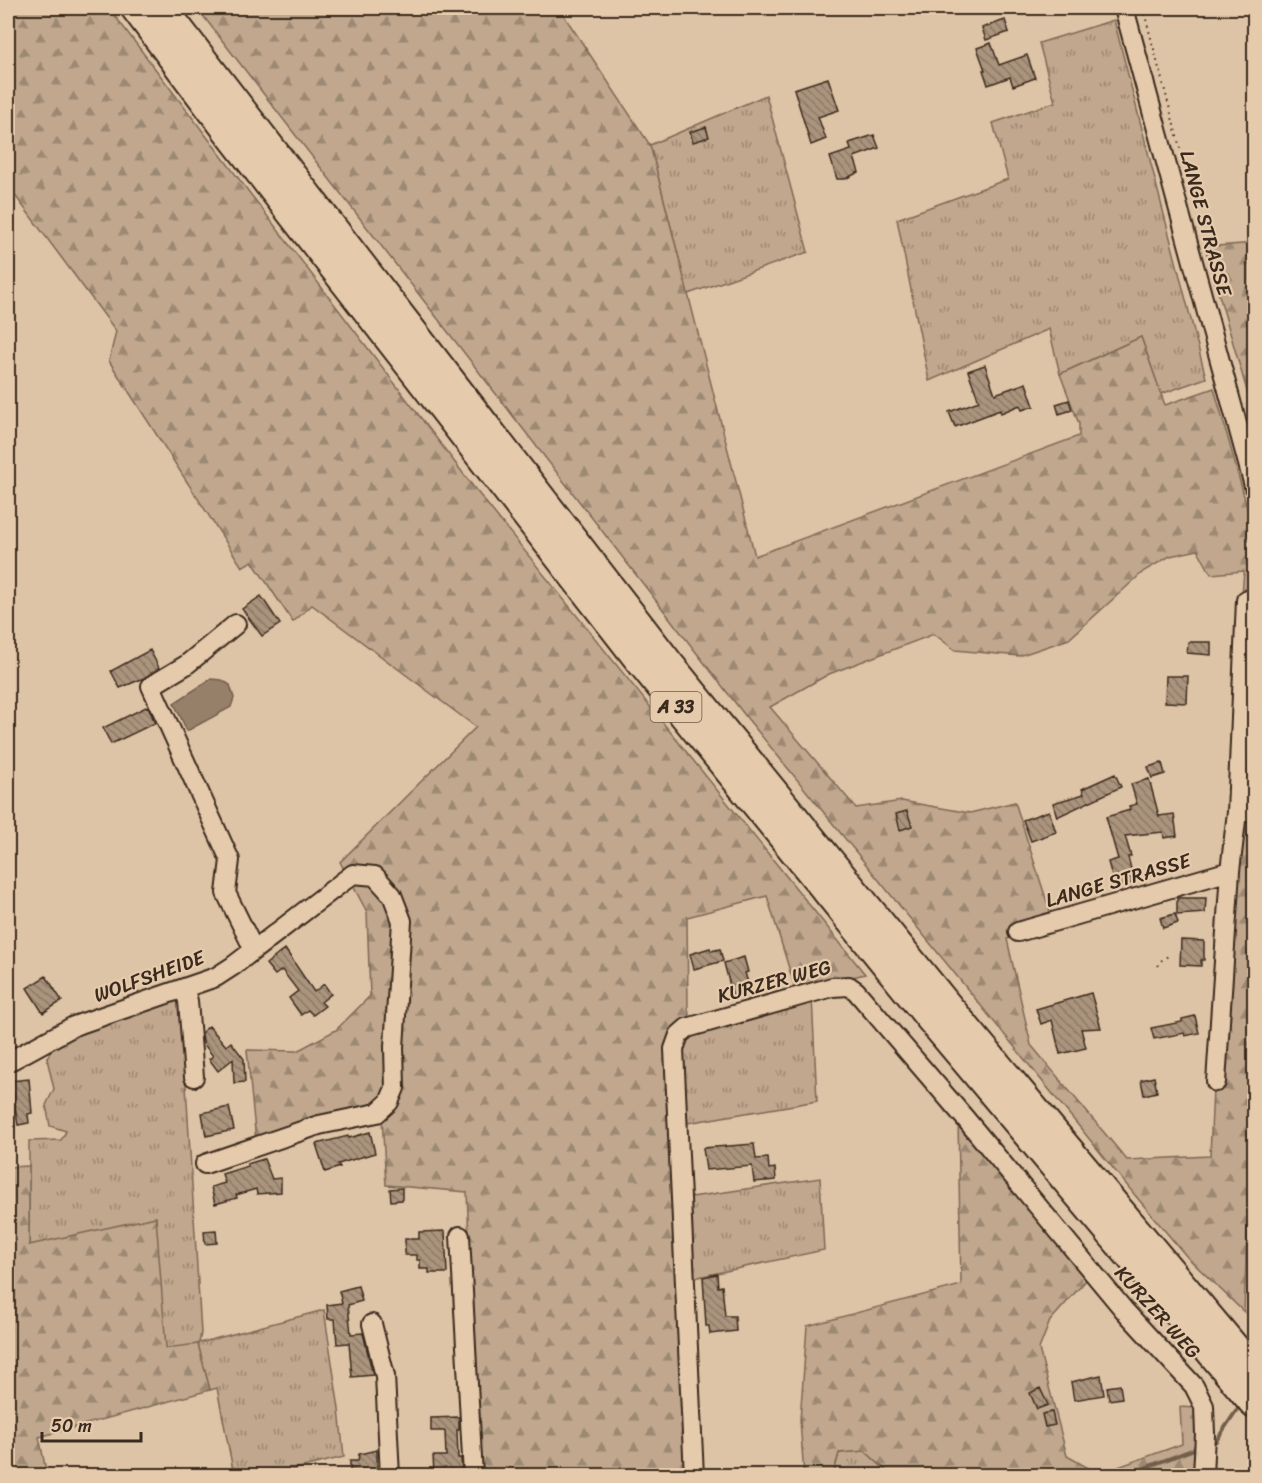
<svg xmlns="http://www.w3.org/2000/svg" width="1262" height="1483" viewBox="0 0 1262 1483" font-family="Sriracha,sans-serif">
<defs>
<pattern id="grass-tufts" width="24" height="20" patternUnits="userSpaceOnUse" patternTransform="scale(1.5)"><rect width="24" height="20" fill="#c0a78d"/><path d="M3 7l-1-3M5 7V3M7 7l1-3M15 17l-1-3M17 17v-4M19 17l1-3" fill="none" stroke="#9d8873"/></pattern>
<pattern id="forest-firs" width="22" height="20" patternUnits="userSpaceOnUse" patternTransform="scale(1.5)"><rect width="22" height="20" fill="#c0a78d"/><path d="M5 1l3.5 6h-7zM16 11l3.5 6h-7z" fill="#9d8873"/></pattern>
<pattern id="building-back-hatch" width="6" height="6" patternUnits="userSpaceOnUse" patternTransform="scale(1.5)"><rect width="6" height="6" fill="#ab947d"/><path d="M-1 5l2 2M0 0l6 6M5-1l2 2" fill="none" stroke="#8c7966"/></pattern>
</defs>
<rect width="100%" height="100%" fill="#dec4a6"/>
<filter id="ink" filterUnits="userSpaceOnUse"><feTurbulence type="fractalNoise" baseFrequency=".0167" numOctaves="2"/><feDisplacementMap in="SourceGraphic" scale="12" xChannelSelector="R" yChannelSelector="G"/><feConvolveMatrix kernelMatrix="1 2 1 2 8 2 1 2 1" color-interpolation-filters="sRGB"/></filter>
<g filter="url(#ink)">
<path fill="url(#grass-tufts)" stroke="#7e6856" stroke-width="1.5" d="M1114,20L1206,378L1161,394L1141,337L1060,374L1049,329L929,381L897,219L1008,179L993,123L1055,102L1039,43Z
M766,95L808,252L688,294L650,145Z
M812,997L817,1101L681,1124L679,1054L688,1033Z
M174,998L181,1003L201,1333L199,1343L324,1310L339,1409L344,1457L270,1475H234L217,1388L210,1390L198,1344L166,1349L29,1246V1141L61,1140L66,1131L50,1126L46,1105L54,1089L47,1059L53,1045L92,1027Z
M820,1178L824,1250L689,1279L685,1198Z
M865,1451L891,1475L833,1476L839,1453Z"/>
<path fill="url(#forest-firs)" stroke="#7e6856" stroke-width="1.5" d="M8,8H109L475,489L865,974L796,991L767,896L687,917L688,1008L690,1020L678,1025L686,1475H479L467,1192L386,1185L381,1101L256,1141L247,1050L297,1051L336,1030L370,996L367,912L340,862L476,727L312,605L293,622L252,561L242,567L109,361L116,331L8,186Z
M197,8H559L650,145L755,556L1079,436V424L1060,374L1141,337L1165,405L1214,388L1254,532V594H1242L1244,571L1211,574L1198,550L1170,556L1144,571L1069,639L1019,656L955,650L934,634L829,674L770,707L856,808L902,801L970,813L1015,802L1055,927L1007,939L1031,1045L1127,1160L1210,1156L1213,1087H1223L1239,874L1244,823L1254,819V1059L1244,1312L1187,1257L1134,1194L747,718Z
M1254,243V415L1205,247Z
M1254,618V797L1247,794Z
M958,1120L1089,1277L1050,1321L1039,1349L1067,1456L1099,1474L1182,1444L1180,1407L1196,1408L1199,1475H891L865,1451L839,1453L833,1475L804,1476L800,1420L807,1326L961,1285Z
M29,1166V1245L156,1217L166,1348L198,1344L210,1390L39,1437L47,1475H8V1167Z"/>
<path fill="#97806a" stroke="#725e4c" stroke-width="1.5" d="M211,679L222,680L230,685L234,698L231,707L187,731L174,703Z"/>
<g fill="none" stroke-linecap="round" stroke-linejoin="round">
<path stroke="#725e4c" stroke-width="4" d="M1210,1443L1216,1441L1240,1405
M1123,1476L1197,1448"/>
</g>
<path fill="url(#building-back-hatch)" stroke="#3b2a1e" stroke-width="1.5" d="M1005,20L1009,32L986,40L982,28Z
M991,43L999,65L1027,55L1035,78L1013,86L1010,77L988,85L983,70H985L977,48Z
M828,78L839,110L818,117L826,139L811,145L794,89Z
M706,127L709,137L693,142L690,132Z
M874,135L879,148L854,157L859,172L845,179H837L830,157L851,150L849,143Z
M985,365L995,394L1026,383L1034,406L1022,410L1020,405L1001,413L1000,410L955,427L949,412L979,401L968,371Z
M1069,400L1072,410L1059,414L1056,404Z
M261,596L280,624L262,636L242,609Z
M1188,642H1211V655L1187,653Z
M150,650L159,668L144,678L120,688L111,671Z
M1166,676H1188L1187,703L1165,702Z
M148,706L155,723L111,744L103,728Z
M1162,763L1165,774L1152,778L1148,767Z
M1115,774L1121,787L1057,817L1053,803L1084,794L1082,789Z
M1149,779L1159,816L1174,814L1177,836L1164,838L1163,832L1125,836L1131,856L1128,857L1133,877L1130,878L1132,883L1115,887L1108,862L1118,859L1106,817L1130,810L1129,806L1137,804L1131,784Z
M907,811L912,826L900,830L896,814Z
M1049,811L1056,832L1031,841L1023,820Z
M1177,898H1206L1205,913L1177,915Z
M1175,914L1178,923L1163,928L1160,918Z
M1181,940L1204,941V960H1201V966L1180,965Z
M710,948L711,951L720,949L723,961L694,969L690,954Z
M285,949L314,992L324,984L331,994L321,1002L325,1006L313,1015L308,1010L301,1015L289,998L298,991L282,970L275,975L266,964Z
M744,957L748,972L745,973L751,992L733,997L724,963Z
M46,976L62,1001L43,1013L27,988Z
M1091,993L1101,1028L1081,1029L1086,1048L1060,1054L1052,1020L1041,1024L1036,1009Z
M1195,1016L1199,1033L1185,1036L1184,1033L1154,1039L1151,1028L1182,1022V1019Z
M209,1026L226,1046L231,1042L244,1059L245,1082L234,1083L233,1059L218,1071L209,1059L213,1056L203,1043L202,1032Z
M1154,1077L1157,1092L1144,1095L1141,1080Z
M29,1079L32,1113L28,1114L29,1123L18,1125L11,1081Z
M229,1107L234,1130L206,1136L202,1113Z
M370,1132L375,1153L338,1164L340,1167L325,1172L316,1144L348,1136L349,1138Z
M754,1144L756,1159L768,1158L769,1169L775,1168L776,1180L754,1182L752,1166L706,1170L703,1148Z
M264,1159L272,1179L281,1178V1192L257,1194L256,1189L236,1195L237,1198L215,1204L211,1187L225,1183L222,1174L248,1166L247,1164Z
M402,1188V1200L391,1201L390,1189Z
M216,1230L217,1243L205,1244L204,1231Z
M445,1231L447,1273H429V1269H420V1260H417V1255H405V1239H419V1232Z
M717,1274L718,1287L722,1286L725,1316H735L736,1331L710,1334L709,1326H706L703,1277Z
M358,1286L362,1301L348,1305L351,1334L363,1333L373,1375L352,1377L349,1343L337,1344L335,1319H328L327,1305L342,1303L339,1291Z
M1101,1375L1104,1395L1074,1400L1071,1382Z
M1120,1385L1122,1398L1109,1400L1107,1387Z
M1040,1388L1048,1405L1037,1409L1030,1393Z
M1052,1412L1055,1425L1045,1427L1042,1414Z
M459,1417V1430H457L458,1458H461L462,1472L434,1473L433,1456H446L445,1431H431V1418Z
M377,1450V1476H350V1461H358L359,1454Z"/>
<g fill="none" stroke-linecap="round" stroke-linejoin="round">
<defs>
<path id="minor" d="M1124,8L1254,486
M236,624L186,665L151,686L230,860L226,893L254,950
M1237,812L1246,600
M1018,932L1230,871
M184,988L188,1001L194,1077
M8,1062L74,1026L216,977L233,966L353,874L375,876L392,895L402,921L394,1047L395,1088L389,1102L377,1113L319,1125L205,1164
M1216,1082L1230,871L1237,812H1254
M460,1236L473,1476
M372,1324L385,1376L390,1476
M694,1476L674,1049L679,1035L687,1028L832,987L849,986L856,991L964,1117L1124,1310L1194,1386L1204,1406L1205,1434L1203,1476"/>
<path id="highway" d="M134,8L230,136L637,659L930,1020L1254,1405
M164,8L669,662L949,1006L1254,1369"/>
</defs>
<use href="#minor" stroke="#3b2a1e" stroke-width="22"/>
<use href="#highway" stroke="#3b2a1e" stroke-width="30"/>
<path stroke="#3b2a1e" stroke-width="2" stroke-dasharray="1.5 4.5" stroke-linecap="butt" d="M1143,8L1195,204
M1158,966L1162,960L1171,954
M1254,1298V1256"/>
<use href="#minor" stroke="#e5caac" stroke-width="18"/>
<use href="#highway" stroke="#e5caac" stroke-width="26"/>
<path stroke="#3b2a1e" stroke-width="2" stroke-dasharray="1.5 4.5" stroke-linecap="butt" d="M1251,1476L1254,1298"/>
</g>
</g>
<g text-anchor="middle" stroke-width="4.5" stroke-linejoin="round" paint-order="stroke">
<rect fill="#e5caac" stroke="#6e5a49" stroke-width="1.5" x="650.5" y="692" width="51" height="30" rx="4.5"/>
<g font-size="18" font-weight="bold" fill="#3b2a1e">
<text x="676" y="713">A 33</text>
</g>
<g font-size="20" fill="#3b2a1e" stroke="#e5caac">
<text transform="translate(1206 223) rotate(75)" y="7">LANGE STRASSE</text>
<text transform="translate(1118 880) rotate(-16)" y="7">LANGE STRASSE</text>
<text transform="translate(149 976) rotate(-20)" y="7">WOLFSHEIDE</text>
<text transform="translate(774 981) rotate(-15)" y="7">KURZER WEG</text>
<text transform="translate(1158 1312) rotate(48)" y="7">KURZER WEG</text>
</g>
</g>
<rect width="1262" height="1483" fill="none" stroke="#e5caac" stroke-width="30"/>
<rect x="15" y="15" width="1232" height="1453" fill="none" stroke="#3b2a1e" stroke-width="2" filter="url(#ink)"/>
<path d="M42 1432v9h99v-9" fill="none" stroke="#3b2a1e" stroke-width="3"/>
<text x="51" y="1432" font-size="18" fill="#3b2a1e" stroke="#e5caac" stroke-width="4.5" paint-order="stroke">50 m</text>
</svg>
